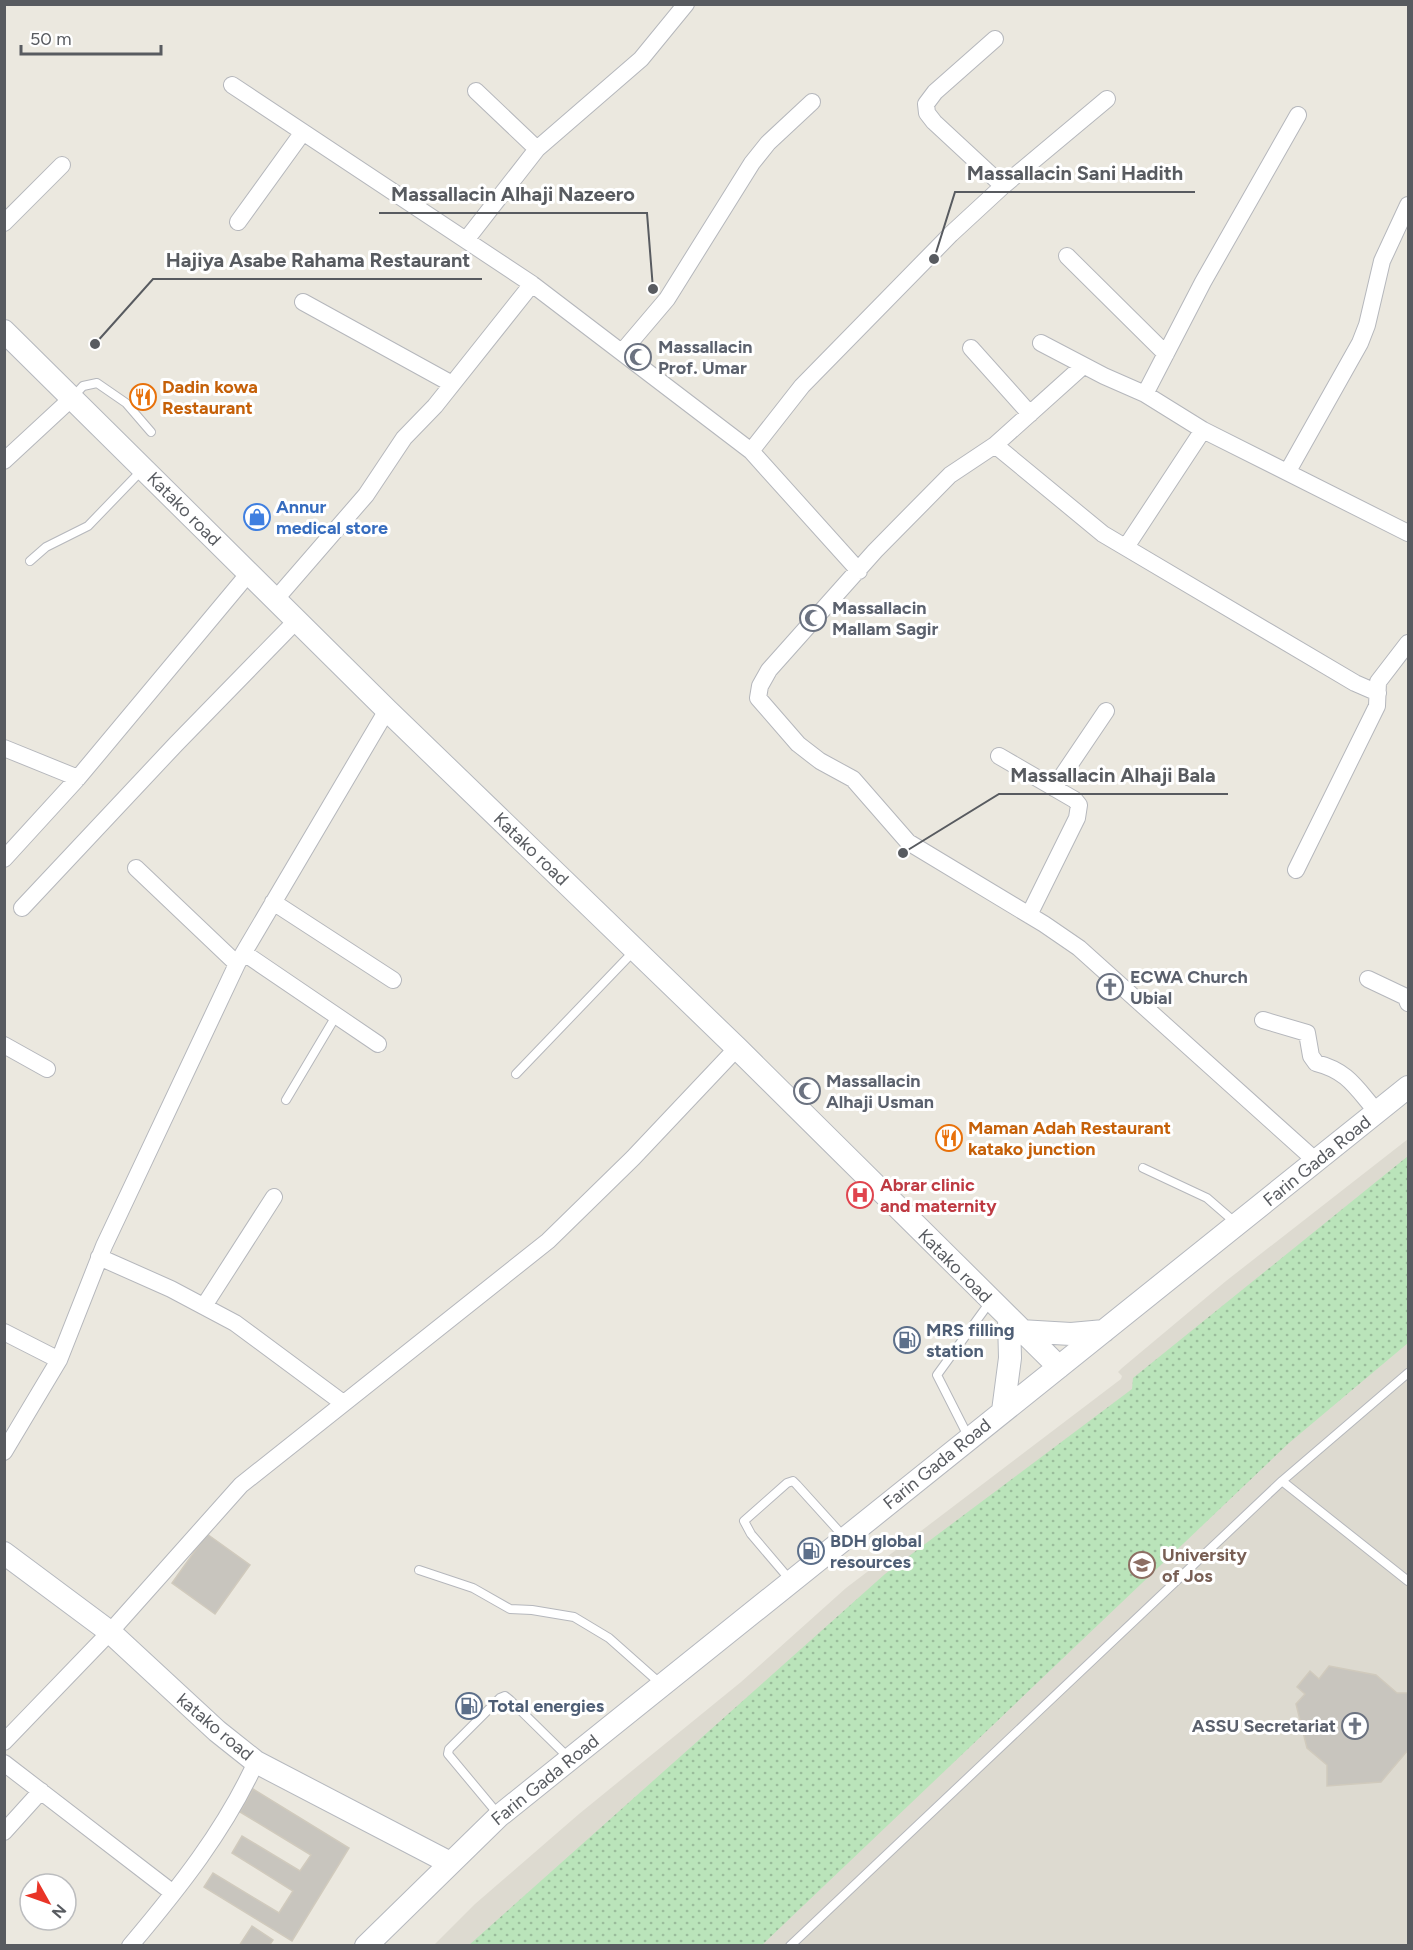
<svg xmlns="http://www.w3.org/2000/svg" width="1413" height="1950" viewBox="0 0 1413 1950" font-family="Figtree,sans-serif">
<defs>
<pattern id="grass-dots" width="8" height="8" patternUnits="userSpaceOnUse" patternTransform="scale(1.5)"><rect width="8" height="8" fill="#bae4ba"/><path d="M2 2h.1M6 6h.1" fill="none" stroke="#9abc9b" stroke-width="1.8" stroke-linecap="round"/></pattern>
</defs>
<rect width="100%" height="100%" fill="#ebe8df"/>
<path fill="#dddad0" d="M1408,1139V1945L433,1946L475,1904L579,1814L741,1682L846,1588L1121,1379L1122,1376L1118,1372L1122,1368L1226,1281Z"/>
<path fill="url(#grass-dots)" d="M1408,1156V1343L1289,1443L762,1945H469L885,1574L1132,1389L1133,1378Z"/>
<path fill="#c8c5be" stroke="#d0cabd" stroke-width="1.5" d="M207,1534L250,1565L215,1614L172,1583Z
M1329,1666L1376,1675L1397,1693H1408V1750L1381,1782L1327,1786V1765L1307,1748L1296,1704L1305,1694L1297,1687L1310,1671L1319,1679Z
M253,1789L349,1848L292,1941L204,1887L213,1873L279,1913L293,1891L232,1853L242,1836L300,1871L311,1855L240,1812Z
M252,1926L273,1940L269,1946H239Z"/>
<g fill="none" stroke-linecap="round" stroke-linejoin="round">
<defs>
<path id="lane" d="M72,398L83,386L97,383L126,403L151,432
M30,561L46,547L88,526L143,469
M516,1074L635,950
M286,1100L336,1016
M1143,1168L1207,1198L1237,1224
M969,1438L937,1375L990,1302
M1282,1481L1408,1581
M419,1570L473,1588L510,1609L532,1610L574,1617L609,1638L662,1685
M791,1581L751,1534L744,1521L787,1483L793,1481L797,1485L845,1538
M498,1814L448,1754L449,1749L500,1698L505,1696L510,1700L570,1759
M790,1946L1282,1481L1408,1373"/>
<path id="street" d="M995,39L935,92L926,104L927,113L934,122L1003,186
M232,85L532,284L751,451L859,571
M476,91L537,149
M238,222L303,132
M4,223L62,165
M466,240L537,149L641,59L686,4
M1067,256L1166,354
M303,302L452,384
M1041,343L1104,376L1145,394L1203,430L1408,533
M971,348L1030,414
M622,352L667,299L752,163L768,143L812,102
M1083,366L995,445L950,475L875,551L769,670L760,686L758,698L798,744L820,761L853,779L908,842L1044,924L1079,948L1316,1161
M1145,394L1203,282L1298,115
M995,445L1103,534L1355,683L1378,693
M751,451L802,386L951,234L1003,186L1107,99
M4,461L72,398
M1288,471L1360,343L1367,325L1382,261L1408,205
M1126,547L1203,430
M275,600L366,495L404,438L435,406L532,284
M4,748L78,778
M999,756L1075,800L1079,805L1077,818L1029,915
M1054,788L1106,711
M4,859L78,778L249,573
M136,868L237,964
M1296,870L1377,706L1378,682L1408,643
M273,902L393,980
M22,908L176,744L296,621
M244,953L378,1044
M1368,979L1406,997L1408,1003
M1263,1020L1307,1033L1311,1056L1316,1063C1348,1071 1356,1088 1377,1112
M4,1045L47,1069
M99,1257L171,1289L235,1323L343,1403
M204,1306L274,1197
M4,1332L59,1360
M4,1452L59,1360L104,1246L237,964L387,710
M4,1742L110,1632L241,1485L548,1241L633,1158L737,1048
M4,1763L173,1893
M4,1832L41,1791
M130,1946C179,1888 225,1830 256,1762"/>
<path id="secondary" d="M4,331L387,710L737,1048L1059,1367
M1020,1331L1071,1334L1104,1331
M1003,1411L1010,1358L1009,1320
M4,1553L110,1632L217,1731L256,1762L450,1863
M366,1946L499,1816L1408,1087"/>
</defs>
<use href="#lane" stroke="#b5b7bc" stroke-width="10"/>
<use href="#street" stroke="#b5b7bc" stroke-width="18"/>
<use href="#secondary" stroke="#b5b8be" stroke-width="24"/>
<use href="#lane" stroke="#fff" stroke-width="8"/>
<use href="#street" stroke="#fff" stroke-width="16"/>
<use href="#secondary" stroke="#fff" stroke-width="22"/>
</g>
<defs>
<symbol id="mosque-ring" viewBox="-11 -11 22 22"><circle r="9.5" fill="#fff" stroke="#6b7280" stroke-width="1.5"/><path d="M3.5-4.9A6 6 0 1 0 3.5 4.9A5 5 0 1 1 3.5-4.9Z" fill="#6b7280"/></symbol>
<symbol id="restaurant-ring" viewBox="-11 -11 22 22"><circle r="9.5" fill="#fff" stroke="#e8710a" stroke-width="1.5"/><path d="M-5-6h1v4h1v-4h1v4h1v-4h1v5L-1.5 .5V6h-2V.5L-5-1ZM5-6V6H3V1.5H1.5Q1.5-4 5-6Z" fill="#e8710a"/></symbol>
<symbol id="shop-ring" viewBox="-11 -11 22 22"><circle r="9.5" fill="#fff" stroke="#3f7fe0" stroke-width="1.5"/><path d="M-5-2.5h2.3a2.7 3.5 0 0 1 5.4 0H5L5.5 6h-11ZM-1.5-2.5h3a1.5 2.3 0 0 0-3 0Z" fill="#3f7fe0"/></symbol>
<symbol id="church-ring" viewBox="-11 -11 22 22"><circle r="9.5" fill="#fff" stroke="#6b7280" stroke-width="1.5"/><path d="M-1.2-6h2.4v3.5h3.3v2.4h-3.3V6h-2.4V-.1h-3.3v-2.4h3.3Z" fill="#6b7280"/></symbol>
<symbol id="hospital-ring" viewBox="-11 -11 22 22"><circle r="9.5" fill="#fff" stroke="#e0444e" stroke-width="1.5"/><path d="M-5-5h3v3.5h4V-5h3V5h-3V1.5h-4V5h-3Z" fill="#e0444e"/></symbol>
<symbol id="fuel-ring" viewBox="-11 -11 22 22"><circle r="9.5" fill="#fff" stroke="#5c6f8a" stroke-width="1.5"/><path d="M-5.5-6h7V0h2V4h1.3V-2.5L3-4.5l.8-.8L6-3V5H2.5V1h-1V6h-7ZM-4.2-4.7v3.2H.2V-4.7Z" fill="#5c6f8a"/></symbol>
<symbol id="university-ring" viewBox="-11 -11 22 22"><circle r="9.5" fill="#fff" stroke="#8d6e63" stroke-width="1.5"/><path d="M0-5L7-2L0 1L-7-2ZM-4 1L0 2.5L4 1V4Q0 6-4 4Z" fill="#8d6e63"/></symbol>
</defs>
<g fill-rule="evenodd">
<use href="#mosque-ring" x="623" y="342" width="30" height="30"/>
<use href="#restaurant-ring" x="128" y="382" width="30" height="30"/>
<use href="#shop-ring" x="242" y="502" width="30" height="30"/>
<use href="#mosque-ring" x="798" y="603" width="30" height="30"/>
<use href="#church-ring" x="1095" y="972" width="30" height="30"/>
<use href="#mosque-ring" x="792" y="1076" width="30" height="30"/>
<use href="#restaurant-ring" x="934" y="1123" width="30" height="30"/>
<use href="#hospital-ring" x="845" y="1180" width="30" height="30"/>
<use href="#fuel-ring" x="892" y="1325" width="30" height="30"/>
<use href="#fuel-ring" x="796" y="1536" width="30" height="30"/>
<use href="#university-ring" x="1127" y="1550" width="30" height="30"/>
<use href="#fuel-ring" x="454" y="1691" width="30" height="30"/>
<use href="#church-ring" x="1340" y="1711" width="30" height="30"/>
</g>
<g text-anchor="middle" stroke-width="6" stroke-linejoin="round" paint-order="stroke">
<g font-size="18" font-weight="bold" fill="#5b616d" stroke="#fff" text-anchor="start">
<text x="658" y="353">Massallacin<tspan x="658" dy="21">Prof. Umar</tspan></text>
<text x="832" y="614">Massallacin<tspan x="832" dy="21">Mallam Sagir</tspan></text>
<text x="1130" y="983">ECWA Church<tspan x="1130" dy="21">Ubial</tspan></text>
<text x="826" y="1087">Massallacin<tspan x="826" dy="21">Alhaji Usman</tspan></text>
<text x="1336" y="1732" text-anchor="end">ASSU Secretariat</text>
</g>
<g font-size="18" font-weight="bold" fill="#c56008" stroke="#fff" text-anchor="start">
<text x="162" y="393">Dadin kowa<tspan x="162" dy="21">Restaurant</tspan></text>
<text x="968" y="1134">Maman Adah Restaurant<tspan x="968" dy="21">katako junction</tspan></text>
</g>
<g font-size="18" font-weight="bold" fill="#366cbe" stroke="#fff" text-anchor="start">
<text x="276" y="513">Annur<tspan x="276" dy="21">medical store</tspan></text>
</g>
<g font-size="18" fill="#585b60" stroke="#fff">
<text transform="translate(184 509) rotate(45)" y="6">Katako road</text>
<text transform="translate(531 849) rotate(44)" y="6">Katako road</text>
<text transform="translate(1317 1161) rotate(-39)" y="6">Farin Gada Road</text>
<text transform="translate(955 1266) rotate(45)" y="6">Katako road</text>
<text transform="translate(937 1464) rotate(-39)" y="6">Farin Gada Road</text>
<text transform="translate(215 1727) rotate(40)" y="6">katako road</text>
<text transform="translate(545 1780) rotate(-39)" y="6">Farin Gada Road</text>
</g>
<g font-size="18" font-weight="bold" fill="#be3a42" stroke="#fff" text-anchor="start">
<text x="880" y="1191">Abrar clinic<tspan x="880" dy="21">and maternity</tspan></text>
</g>
<g font-size="18" font-weight="bold" fill="#4e5e75" stroke="#fff" text-anchor="start">
<text x="926" y="1336">MRS filling<tspan x="926" dy="21">station</tspan></text>
<text x="830" y="1547">BDH global<tspan x="830" dy="21">resources</tspan></text>
<text x="488" y="1712">Total energies</text>
</g>
<g font-size="18" font-weight="bold" fill="#785e54" stroke="#fff" text-anchor="start">
<text x="1162" y="1561">University<tspan x="1162" dy="21">of Jos</tspan></text>
</g>
</g>
<path fill="none" stroke="#585b60" stroke-width="2" d="M934 259L955 192H1195M653 289L647 213H379M95 344L153 279H482M903 853L999 794H1228"/>
<g fill="#585b60" stroke="#fff" stroke-width="2">
<circle cx="934" cy="259" r="6"/>
<circle cx="653" cy="289" r="6"/>
<circle cx="95" cy="344" r="6"/>
<circle cx="903" cy="853" r="6"/>
</g>
<g font-size="20" text-anchor="middle" font-weight="bold" fill="#585b60" stroke="#fff" stroke-width="6" stroke-linejoin="round" paint-order="stroke">
<text x="1075" y="180">Massallacin Sani Hadith</text>
<text x="513" y="201">Massallacin Alhaji Nazeero</text>
<text x="318" y="267">Hajiya Asabe Rahama Restaurant</text>
<text x="1113" y="782">Massallacin Alhaji Bala</text>
</g>
<rect width="1413" height="1950" fill="none" stroke="#585b60" stroke-width="12"/>
<g transform="translate(48 1902) rotate(130)"><circle r="28" fill="#ffffff" stroke="#bcbdbf" stroke-width="1.5"/>
<path d="M0-4.5L10 22L0 15L-10 22Z" fill="#e93427"/>
<text y="-9" font-size="16" font-weight="bold" text-anchor="middle" fill="#585b60">N</text>
</g>
<path d="M21 45v9h140v-9" fill="none" stroke="#585b60" stroke-width="3"/>
<text x="30" y="45" font-size="18" fill="#585b60" stroke="#ffffff" stroke-width="4.5" paint-order="stroke">50 m</text>
</svg>
